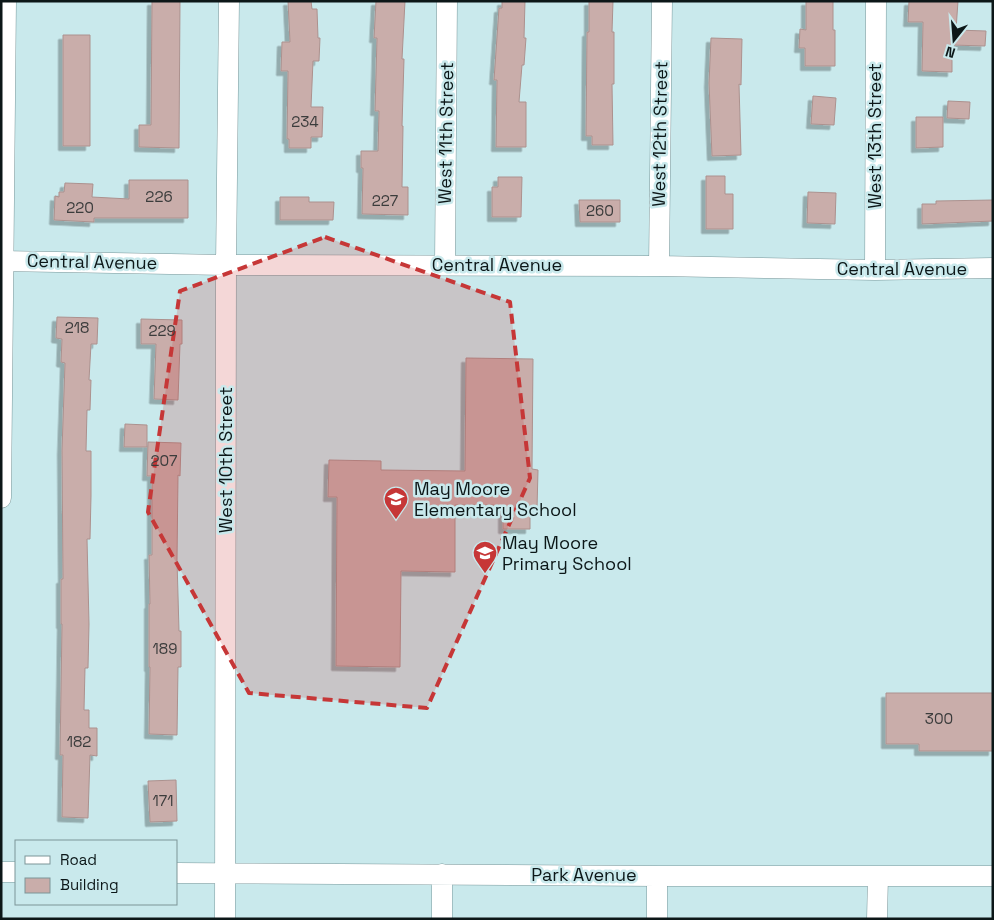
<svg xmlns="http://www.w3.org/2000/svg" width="994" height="920" viewBox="0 0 994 920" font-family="'Space Grotesk',sans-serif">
<defs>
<filter id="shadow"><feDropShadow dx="-4.5" dy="4.5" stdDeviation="0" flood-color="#0004"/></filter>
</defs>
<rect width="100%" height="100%" fill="#c9e9ec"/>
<path fill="#c9adaa" stroke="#ac918e" filter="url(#shadow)" d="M152,1H180L179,148L139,147V125H151Z
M288,1H311L312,9H317L318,38H320L319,61H313L311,107H323L322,137H311V148H289V139H287L288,71H281L282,42H290Z
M376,1H405L402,59H404L402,126H403L402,187H408V215L362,214L363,168H361V151H378L379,111H375L377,38H374Z
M502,1H525L524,38H526L524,65H522L519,102H526V147H496L497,80H494L499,8H502Z
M589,1H613L612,32H614V84H612L613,145H592V136H586L587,32H589Z
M806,1H833V30H835V66H805V48H799L800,29L806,30Z
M909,1H958L956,30L986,31L985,46L952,45V72L922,71L923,22H908Z
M63,35H90V146H63Z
M711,38L742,39L741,85L739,84L741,155L712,156L709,83Z
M813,96L836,98L834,125L811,124Z
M948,101L970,102L969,119L947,118Z
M916,117H943V147L916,148Z
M706,176H725V194H733V229H706Z
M498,177H522L521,217H492V187H498Z
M129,180H188V218H94V222L54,220L55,196L59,197V192H64L65,183L93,184L92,197L129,199Z
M808,192L836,193L835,224L807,223Z
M280,197H309V202H334L333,220H280Z
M579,200H620V222H580Z
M993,200V221L922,224V204H936V201Z
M57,317L98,318L97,344H91L89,380H91L90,410H87L86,451H91V496L90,539H87L89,624L88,668H85L84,710H89V728H97V756L90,755L88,818L62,817L63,755H60L62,624H61V579H63L62,450L65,363L61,362L62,339L56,338Z
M141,319L182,320V344H180L178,400L154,399L156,344H141Z
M466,358L533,359L532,469L538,470L537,509H530V529H503V512H494V505H455V572L401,571L400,667L336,666L337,497H328L329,460L381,461V470L465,471Z
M125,424L147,425V447H124Z
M148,442L181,443L180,476L178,475L177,560L179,631H181V667H178L177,735L149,734L150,667H149V604H150L149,555H152V476H147Z
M886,693H993V751H919V744H886Z
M176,780L177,821L150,822L148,781Z"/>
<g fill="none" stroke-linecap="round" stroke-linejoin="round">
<defs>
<path id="minor" d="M1,261L226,265L659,266L875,270L993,268
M445,265L447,1
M659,266L662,1
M875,270L876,1
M1,498L6,1
M1,872H16
M176,873L657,876H993
M225,919L226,265L229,1
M442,919V874
M657,919V876
M877,919L878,876"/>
</defs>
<use href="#minor" stroke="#7a979a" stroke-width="21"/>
<use href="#minor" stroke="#fff" stroke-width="20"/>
</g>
<path fill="#c63737" fill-opacity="0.2" stroke="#c63737" stroke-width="4" stroke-dasharray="10 6" stroke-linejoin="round" d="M325,237L510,302L530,478L427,708L249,693L148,512L180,291Z"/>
<defs>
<symbol id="school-pin" viewBox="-11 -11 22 30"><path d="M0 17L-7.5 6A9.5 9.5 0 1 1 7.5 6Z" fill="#c63737" stroke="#c9e9ec"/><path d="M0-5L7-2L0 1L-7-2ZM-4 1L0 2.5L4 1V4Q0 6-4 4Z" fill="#fff"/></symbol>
</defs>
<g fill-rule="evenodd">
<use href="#school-pin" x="382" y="485" width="28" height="38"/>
<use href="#school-pin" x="471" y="539" width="28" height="38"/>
</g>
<g text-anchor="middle" stroke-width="5" stroke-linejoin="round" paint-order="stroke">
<g font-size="15" fill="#3b3c3c">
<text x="305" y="127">234</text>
<text x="159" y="202">226</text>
<text x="385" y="206">227</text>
<text x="80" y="213">220</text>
<text x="600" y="216">260</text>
<text x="77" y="333">218</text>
<text x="162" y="336">229</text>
<text x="164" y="466">207</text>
<text x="165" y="654">189</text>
<text x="939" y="724">300</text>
<text x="79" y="747">182</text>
<text x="163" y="806">171</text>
</g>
<g font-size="18" fill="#0c1718" stroke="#c9e9ec">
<text transform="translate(446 133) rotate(-89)" y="6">West 11th Street</text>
<text transform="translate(660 134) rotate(-89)" y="6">West 12th Street</text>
<text transform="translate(875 136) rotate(-90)" y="6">West 13th Street</text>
<text transform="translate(92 262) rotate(1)" y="6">Central Avenue</text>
<text x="497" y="271">Central Avenue</text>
<text x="902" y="275">Central Avenue</text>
<text transform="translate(226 460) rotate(-90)" y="6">West 10th Street</text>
<text x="584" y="881">Park Avenue</text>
</g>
<g font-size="18" fill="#0c1718" stroke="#c9e9ec" text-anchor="start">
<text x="414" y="495">May Moore<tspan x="414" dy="21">Elementary School</tspan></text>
<text x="502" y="549">May Moore<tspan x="502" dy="21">Primary School</tspan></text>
</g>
</g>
<rect width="994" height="920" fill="none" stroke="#0c1718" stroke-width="5"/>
<rect x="15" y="840" width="162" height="65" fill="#c9e9ec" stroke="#7d9597"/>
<rect x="25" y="856" width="25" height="8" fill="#ffffff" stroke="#7d9597"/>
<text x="60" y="865" font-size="15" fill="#0c1718">Road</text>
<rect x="25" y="878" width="25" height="15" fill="#c9adaa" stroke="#7d9597"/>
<text x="60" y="890" font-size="15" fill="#0c1718">Building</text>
<g transform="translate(954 40) rotate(197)" stroke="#c9e9ec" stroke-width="4" paint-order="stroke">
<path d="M0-4L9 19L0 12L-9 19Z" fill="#0c1718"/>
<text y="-8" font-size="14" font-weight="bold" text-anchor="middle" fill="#0c1718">N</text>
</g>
</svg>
